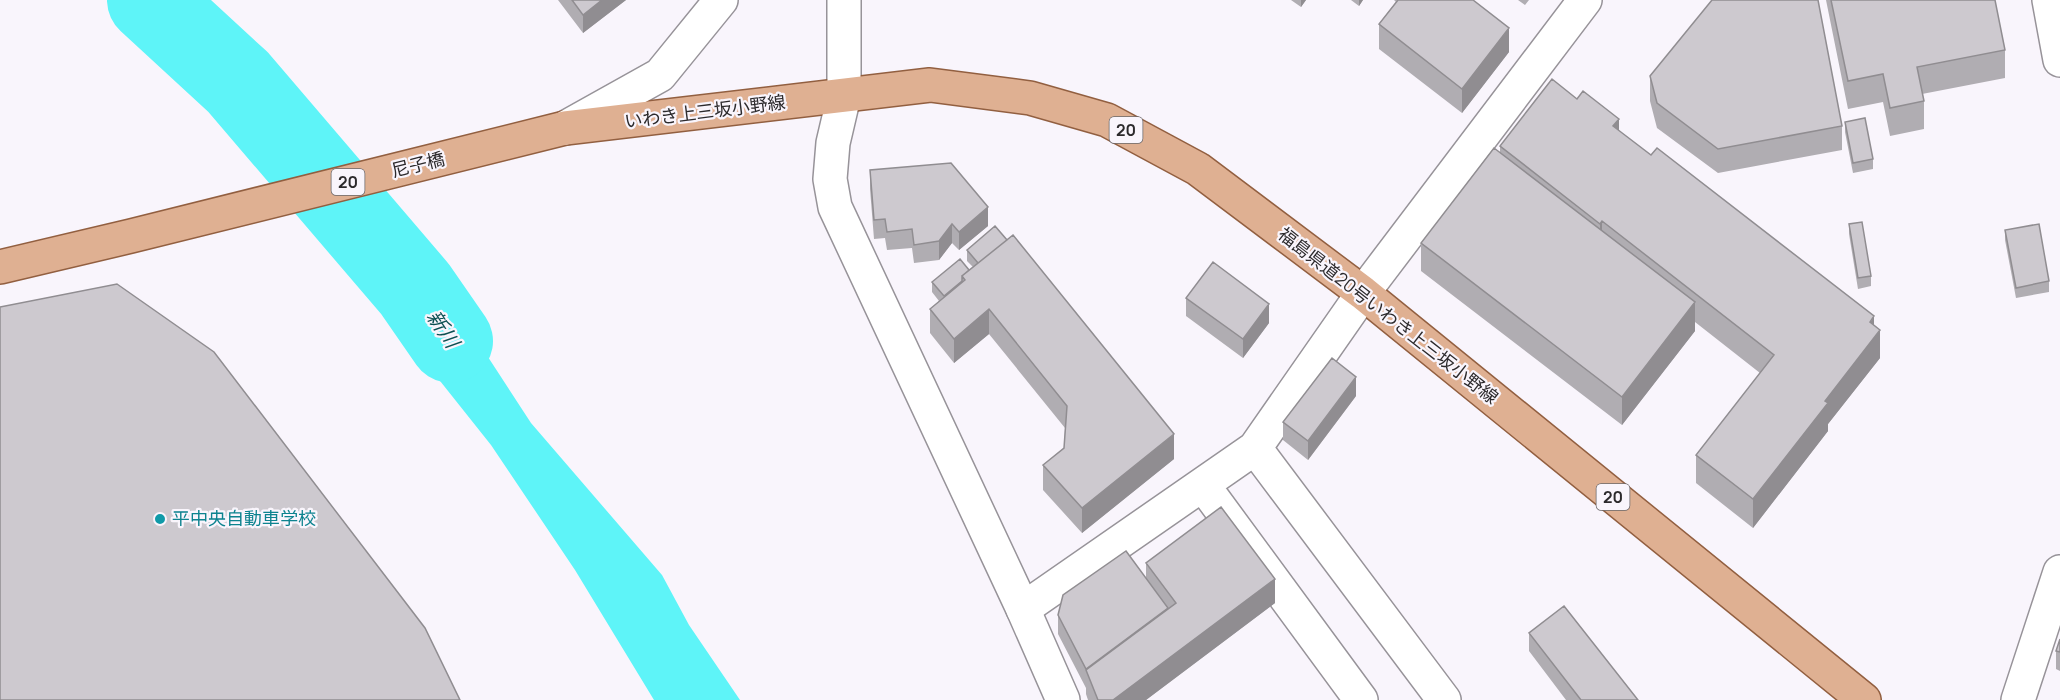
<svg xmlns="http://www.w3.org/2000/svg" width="2060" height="700" viewBox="0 0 2060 700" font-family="Manrope,'Noto Sans JP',sans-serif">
<rect width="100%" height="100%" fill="#f9f5fc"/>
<path fill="#5ef4f8" d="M423,238L445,291L531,423L662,575L689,625L740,700H654L575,570L491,445L343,259Z"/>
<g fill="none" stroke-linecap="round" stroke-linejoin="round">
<path stroke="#5ef4f8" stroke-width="84" d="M149,0L238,82L415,289L451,341"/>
<defs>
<path id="minor" d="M2049,0L2060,60
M1255,448L1444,700
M1203,485L1361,700
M1023,609L1255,448L1363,293L1585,0
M2018,700L2060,572"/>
<path id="tertiary" d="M844,0V96L833,143L830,179L835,207L1023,609L1063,700
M565,128L660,75L721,0"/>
<path id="primary" d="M0,267L131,236L565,128L930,85L1030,98L1107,120L1198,169L1363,293L1864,700"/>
</defs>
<use href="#minor" stroke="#979399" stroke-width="36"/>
<use href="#tertiary" stroke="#979399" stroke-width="36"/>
<use href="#primary" stroke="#925f40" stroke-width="36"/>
<use href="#minor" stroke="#fff" stroke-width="33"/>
<use href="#tertiary" stroke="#fff" stroke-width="33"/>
<use href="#primary" stroke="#dfb092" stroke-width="33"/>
</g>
<path fill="#b0adb2" d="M558,0H626L583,33Z
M1291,0H1306L1301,7Z
M1351,0H1363L1359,6Z
M1394,0H1473L1509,52L1462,113L1379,49V24L1396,2Z
M1518,0H1529L1525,5Z
M1826,0H1995L2005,50V78L1922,94L1924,101V129L1890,136L1883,102L1848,109Z
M1650,76L1842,126V150L1718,173L1657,128L1650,101Z
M1845,122L1873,159V169L1853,173L1845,132Z
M1619,131L1874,325L1880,358L1828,424V431L1753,528L1696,483V455L1760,373L1695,322V331L1622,425L1421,271V243L1500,153V146Z
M870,170L988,226L959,250L952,243L939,260L914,263L912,248L887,250L885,238L874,239L870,189Z
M1849,224L1871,276V286L1858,289L1849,234Z
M2005,230L2049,281V292L2016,298L2005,240Z
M967,250L1174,459L1082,533L1043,490V465L1064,448L1065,428L989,334L954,363L930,333V309L939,301L932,292V282L969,270L973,267L967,261Z
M1186,298L1269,323L1243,358L1186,316Z
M1356,396L1308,460L1283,440V422Z
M1146,563L1275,603L1146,700H1088L1086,694V688L1058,634V615L1146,578Z
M1529,633L1638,700H1566L1529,651Z
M2060,639V671L2056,669V651Z"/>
<path fill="#908d91" d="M602,0H626L583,33V15Z
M1301,0H1306L1301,7Z
M1359,0H1363L1359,6Z
M1509,28V52L1462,113V89Z
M1619,119V147L1613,126Z
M988,207V226L959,250V232Z
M1602,221V249L1600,253V224Z
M952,224V243L939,260V241Z
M1695,302V331L1622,425V397Z
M1269,304V323L1243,358V339Z
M989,309V334L954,363V339Z
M1874,316V338L1880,330V358L1828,424V431L1753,528V499L1825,401Z
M1356,377V396L1308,460V441Z
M1174,434V459L1082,533V508Z
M1275,579V603L1146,700H1113Z"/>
<path fill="#cdc9cf" stroke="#908d91" stroke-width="1.5" d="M572,0H602L583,15Z
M1398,0H1473L1509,28L1462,89L1379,24Z
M1712,0H1818L1842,126L1718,149L1657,103L1650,76Z
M1831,0H1995L2005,50L1917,67L1924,101L1890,108L1883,74L1848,81Z
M1552,79L1577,99L1583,91L1619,119L1613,126L1651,155L1657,148L1874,316L1870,322L1880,330L1825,401L1828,403L1753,499L1696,455L1774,355L1602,221L1600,224L1500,146Z
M1865,118L1873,159L1853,163L1845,122Z
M1494,148L1695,302L1622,397L1421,243Z
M951,163L988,207L959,232L952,224L939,241L914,245L912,229L887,232L885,219L874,220L870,170Z
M1862,222L1871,276L1858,278L1849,224Z
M2039,224L2049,281L2016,288L2005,230Z
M995,226L1007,240L978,263L967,250Z
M1013,235L1174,434L1082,508L1043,465L1064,448L1067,406L989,309L954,339L930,309L965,280L962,276Z
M960,259L969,270L962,276V281L944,296L932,282Z
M1213,262L1269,304L1243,339L1186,298Z
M117,284L214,352L425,628L460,700H0V307Z
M1332,358L1356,377L1308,441L1283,422Z
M1221,507L1275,579L1113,700H1098L1086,670L1176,603L1146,563Z
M1126,551L1168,608L1086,669L1058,615L1063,595Z
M1564,606L1638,700H1581L1529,633Z
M2060,639V652L2056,651Z"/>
<circle fill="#0f9aa8" stroke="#f9f5fc" stroke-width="2" cx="160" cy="519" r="6"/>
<g text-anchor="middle" stroke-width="4.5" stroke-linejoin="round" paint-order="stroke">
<g fill="#f9f5fc" stroke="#6a676a" stroke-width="1.5">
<rect x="1109.5" y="117" width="33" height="26" rx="4.5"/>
<rect x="331.5" y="169" width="33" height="26" rx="4.5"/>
<rect x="1596.5" y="484" width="33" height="26" rx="4.5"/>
</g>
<g font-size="16" font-weight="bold" fill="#2c2a2c">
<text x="1126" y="136">20</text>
<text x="348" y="188">20</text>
<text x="1613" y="503">20</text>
</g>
<g font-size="18" fill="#2c2a2c" stroke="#f9f5fc">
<text transform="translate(705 112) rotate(-7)" y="6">いわき上三坂小野線</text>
<text transform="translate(418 165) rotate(-14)" y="6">尼子橋</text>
<text transform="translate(1388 316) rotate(38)" y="6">福島県道20号いわき上三坂小野線</text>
</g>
<g font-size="18" fill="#0d838f" stroke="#f9f5fc" text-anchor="start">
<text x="172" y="525">平中央自動車学校</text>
</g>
<g font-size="20" font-style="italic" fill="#0c5052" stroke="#f9f5fc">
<text transform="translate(443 329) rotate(56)" y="7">新川</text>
</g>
</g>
</svg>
